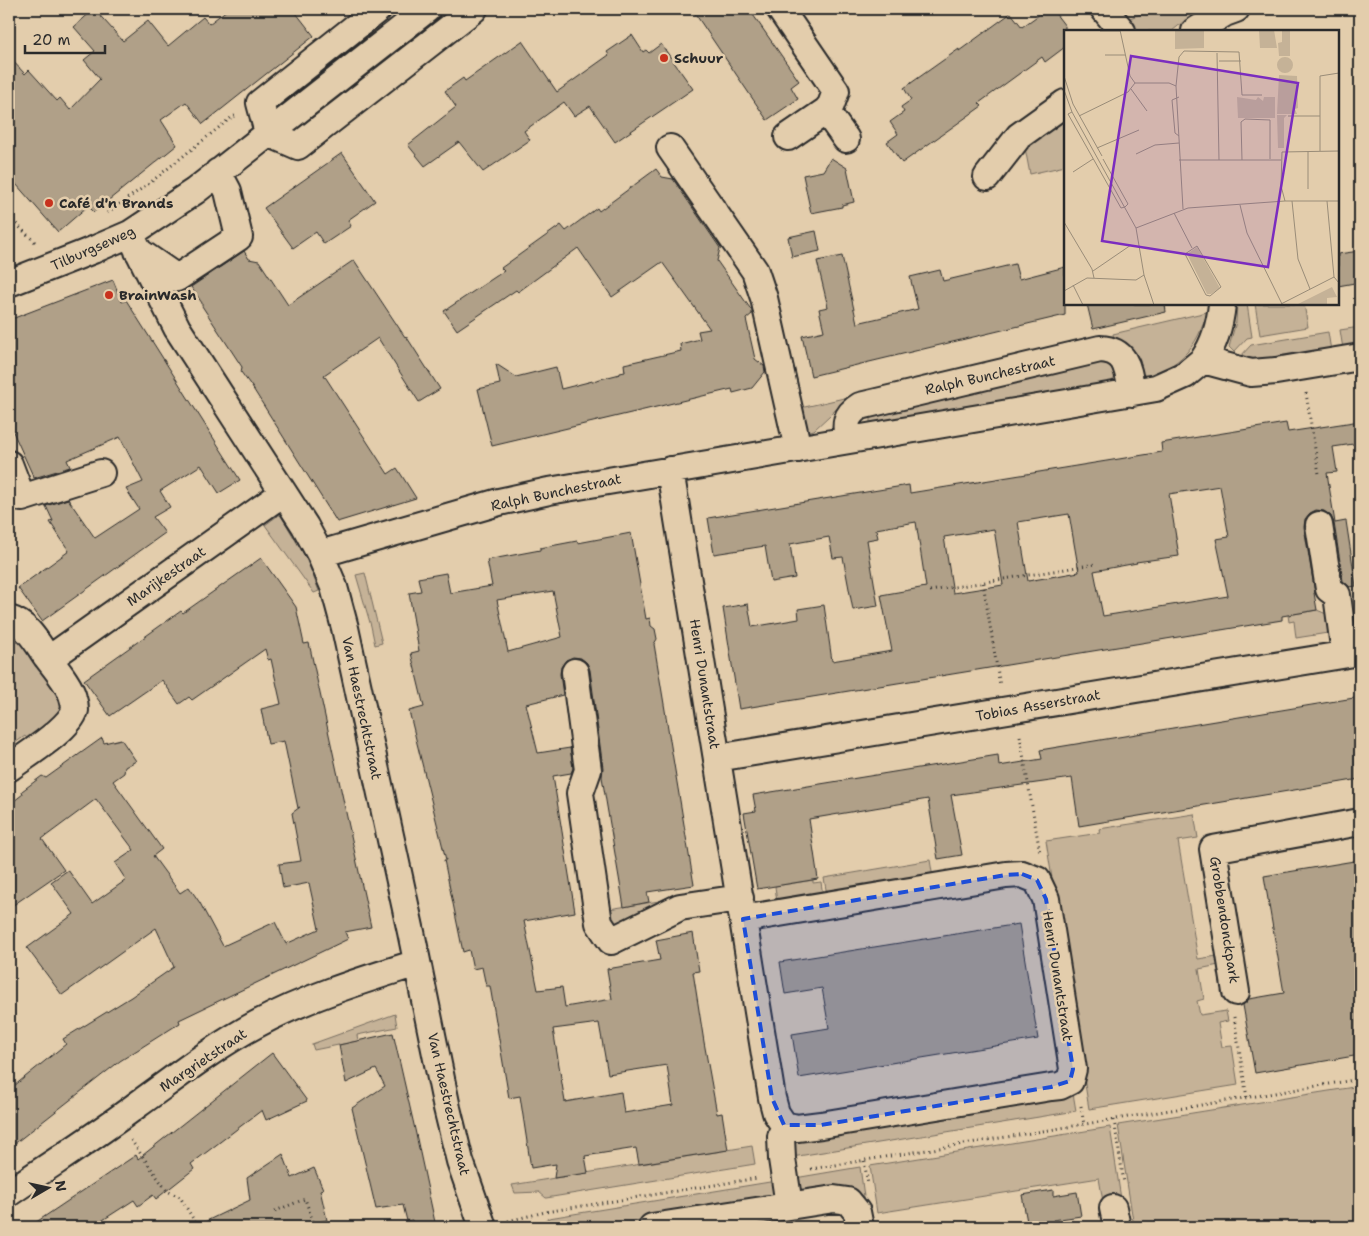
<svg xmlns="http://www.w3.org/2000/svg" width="1369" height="1236" viewBox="0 0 1369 1236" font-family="'Shantell Sans',sans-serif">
<rect width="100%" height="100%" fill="#e3cdac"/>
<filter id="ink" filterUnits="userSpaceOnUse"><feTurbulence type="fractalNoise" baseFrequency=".02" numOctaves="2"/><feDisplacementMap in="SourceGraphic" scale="10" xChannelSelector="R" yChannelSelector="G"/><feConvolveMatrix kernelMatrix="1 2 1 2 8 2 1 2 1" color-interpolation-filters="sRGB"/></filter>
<g filter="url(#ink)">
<path fill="#c5b297" stroke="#786e61" d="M450,9H464L315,126L309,119Z
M1155,9H1202L1188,18L1172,31H1138L1132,28L1124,20Z
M1065,120V166L1030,174L1025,148Z
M1237,304H1247L1252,337L1247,338L1234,352L1229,347L1236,322Z
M1255,304H1304L1308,327L1260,335Z
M1207,312C1198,346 1180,367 1146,376L1141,373L1114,339L1113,334Z
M1360,327V346L1343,349L1340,330Z
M1328,332L1331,351L1258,361L1240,357L1251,345Z
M1103,360L1112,362L1116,376L1112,381L1108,383L873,424L870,422V416Z
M844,398L845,401L814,430L810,431L806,429L796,409Z
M280,514L306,558L319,591L314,593L265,525Z
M365,573L382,643L375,645L371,626L356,575Z
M1317,610L1331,616L1334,632L1296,638L1294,621L1289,622L1288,615Z
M9,632L17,635L58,690L62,702L60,715L30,742L25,736L9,747Z
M1194,814L1198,838L1178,841L1198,959L1217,956L1219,965L1199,969L1204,999L1197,1001L1200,1015L1226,1011L1228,1021L1218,1023L1222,1047L1232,1046L1238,1085L1089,1109L1046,841L1100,833L1099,829Z
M930,860L933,878L827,895L824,878Z
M813,880V883L821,882L823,896L777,903L775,886Z
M678,898L619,925C611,922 611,917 609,909Z
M395,1014L397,1027L357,1035L358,1041L314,1050L312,1044Z
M1360,1086V1227H1134L1118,1125Z
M1073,1093L1076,1111L792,1157L795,1138Z
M1110,1127L1121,1199L1103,1202L1099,1178L877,1213L870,1166Z
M752,1146L755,1164L546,1198L539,1192L515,1193L512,1185Z
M860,1167L865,1204L803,1194L795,1178Z
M776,1181L774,1198L598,1227H532L549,1218Z"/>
<path fill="#b0a088" stroke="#2b2b2b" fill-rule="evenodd" d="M94,9L123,41L148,21L168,46L203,17L209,24L228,9H293L314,36L203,124L186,102L161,120L177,145L94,212L88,206L58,232L9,176V57L25,74L29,70L57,101L60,98L70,110L100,79L84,60L95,51L74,27Z
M692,9H749L799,81L791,87L798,99L767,120Z
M1047,9H1052L1065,26V47L1045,62L1042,57L979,103L982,106L902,163L887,142L898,134L890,122L904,112L901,107L911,100L904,88L959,49V51L1011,13L1022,27Z
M632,35L643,52L646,50L649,53L661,44L693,89L615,142L590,106L574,116L564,102L524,131L530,140L483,172L459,142L425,166L408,145L456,107L445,91L463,78L465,81L522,41L557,92L609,55L607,52Z
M342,153L375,201L348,220L351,226L324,244L316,232L293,248L264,208Z
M831,158L847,168L854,202L842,205V207L811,213L803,175L823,171Z
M656,169L662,177L673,179L720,248L717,261L752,311V314L746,319L755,359L764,366L765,372L752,388L733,393L732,389L492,446L478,389L500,384L496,364L516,377L556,367L561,389L620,374V373L625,372L624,364L681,351L680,344L700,339L698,331L710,329L662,262L612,297L578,248L518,292L516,290L457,330L444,311L504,271L501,268L561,225L566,231L597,208L599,211Z
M816,231L820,251L792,257L788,237Z
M244,251L249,259L259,261L288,305L354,260L405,337L406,336L440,389L419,402L378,338L324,375L388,474L397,468L416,498L337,522L252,387L241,372L242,367L202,306V303L191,287Z
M1360,251V282L1338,286V254Z
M842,256L857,323L918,309L910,277L940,270L943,281L1015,264L1019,279L1065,267V315L811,376L802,336L824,331L819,309L828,307L817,261Z
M113,280L122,302L126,300L240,480L219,493L201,465L160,491L170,507L153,517L165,533L42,621L18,588L69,551L50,522L53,521L46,506L68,499L95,538L139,509L126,489L143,482L120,437L67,460L70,467L34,478L9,423V320Z
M1087,304H1165L1166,312L1093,329Z
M1360,421V443L1333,447L1337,472L1327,473L1335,523L1346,521L1356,586L1350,587L1343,581L1334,523L1331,516L1324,511L1316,510L1310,513L1305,519L1304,527L1315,593H1314L1317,610L1282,616V620L739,709L723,608L748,604L752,627L799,619L798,609L824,605L832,661L892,651L881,595L926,587L916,522L876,529L878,538L867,540L878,606L853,610L843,557L833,558L829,537L790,544L795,578L771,582L765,546L714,554L708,518L909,485L910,493L1162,452L1161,443L1286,423L1288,432ZM1220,486L1229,537L1216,539L1228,596L1103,616L1094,571L1137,563L1136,562L1179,556L1169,494ZM1069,514L1079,572L1028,581L1018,522ZM994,529L1003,585L953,593L944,537Z
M631,533L646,619L650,618L651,626L655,629L657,639L654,644L694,885L647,892L649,902L624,907L602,777L603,768L590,670L587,663L581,658L573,657L566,660L561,667L560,674L563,695L526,704L538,753L570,748L573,768L571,773L553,776L575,912L524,921L538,990L562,987L565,1007L612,999L607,969L660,960L656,940L693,933L699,971L693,972L704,1042L717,1114L722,1113L728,1150L639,1164L636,1148L585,1156L588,1173L554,1178L556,1164L531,1168L520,1096L509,1098L490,986H486L482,967L473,969L469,950L463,952L444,860H446L409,711L424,707L411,653L419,651L409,593L421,591L418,578L446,573L450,593L492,586L487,560L540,550V548L577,541L578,543ZM553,591L562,637L508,652L497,600ZM599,1023L608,1074L667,1065L673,1105L624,1113L621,1092L565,1102L553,1029Z
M261,558L296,607L304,644L309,643L371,927L345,932L348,939L179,1020L180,1023L120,1061L9,1148V1090L66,1044L63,1039L131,997L174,967L156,928L62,995L27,948L74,914L51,882L68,870L92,904L126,880L115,863L134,850L96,799L42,839L64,870L9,908V805L23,794L22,791L42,776L46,778L102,738L104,743L121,739L136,761L125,767L124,773L113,781L162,849L153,856L180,893L189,887L200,903L223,946L275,922L286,944L319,929L309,883L283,888L279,864L301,861L292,813L300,807L298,808L284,741L268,744L261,709L281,704L271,659L268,660L265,649L192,700L189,697L179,704L162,680L110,716L84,680L181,611L183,613Z
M1360,697V730L1355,731L1360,758V779L1079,826L1072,778L951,795L962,855L938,859L928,799L809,819L818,879L757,889L744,813L756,811L753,795L998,755L999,766L1042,759L1040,750Z
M1360,860V1055L1255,1073L1243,1005L1249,999L1284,993L1264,876Z
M1019,924L1038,1039L799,1078L792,1034L829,1028L822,988L785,994L780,962Z
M393,1033L414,1125L436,1227H414L412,1220L407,1221L403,1205L376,1209L352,1108L385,1086L376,1069L346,1083L339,1045Z
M272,1053L307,1101L266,1120L262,1110L191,1164L194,1169L156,1199L153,1195L138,1206L134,1200L92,1227H29L136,1155L138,1159Z
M283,1154L292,1178L314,1168L323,1189L320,1190L327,1220L298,1227H194L250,1200L247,1178Z
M1053,1190V1196L1077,1192L1081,1216L1053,1220L1054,1227H1028L1022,1195Z"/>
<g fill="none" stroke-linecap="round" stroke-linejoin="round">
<defs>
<path id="minor" d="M378,9L260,103L268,133L298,146L474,9
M780,9L836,91L831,105L826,111L788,137
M1104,9L1122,31
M1195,31L1225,13L1236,9
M826,111L846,139
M670,148L755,271L764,298L798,449
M987,177L1019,136L1065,103
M130,234L177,328L305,526L320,554L334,587L345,628L411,932L447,1108L460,1161L483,1227
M138,251L177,278L239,237L228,191L218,172
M9,283L93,250L130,234L195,191L427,9
M1222,304C1220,325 1215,343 1203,360L1251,373L1276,371L1360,357
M848,440C845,424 845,415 860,406L1100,349C1128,350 1128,371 1132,393
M9,464L22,498L101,473
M670,470L772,1098L776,1113L784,1125L797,1128L821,1125L1051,1087L1060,1086L1070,1081L1073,1069L1046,899L1037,880L1022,874L1006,875L743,919
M1319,525L1329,589L1337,595L1345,654
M320,554L499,502L549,491L1156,388L1185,375L1203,360
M9,619C27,624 36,641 46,656C55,668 70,685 73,698C74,701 75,707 75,710C69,730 26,755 9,768
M49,659L283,493
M575,672L588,770L580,793L599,923L611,941L680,907L740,898
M717,758L1360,652
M1236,992L1213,849L1360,822
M784,1125L781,1137L782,1159L789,1205
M9,1193C51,1164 96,1136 137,1105C176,1077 214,1047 257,1024C307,997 363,980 417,963
M1113,1208L1117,1227
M652,1227L834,1199L848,1201L857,1212L860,1227"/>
</defs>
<use href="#minor" stroke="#2b2b2b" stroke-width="30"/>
<path stroke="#2b2b2b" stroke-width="3" stroke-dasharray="1 4" stroke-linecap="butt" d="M107,213L151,182L232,117L235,116
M9,217L36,243
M1306,393L1319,474
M983,583L1000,686
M930,591L1096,564
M1020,736L1040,853
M1234,1017L1247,1098
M1081,1106L1084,1125
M1114,1120L1124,1183
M131,1140L167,1191L180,1197L198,1227
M864,1161L868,1184
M811,1169L1360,1079
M275,1211L305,1199L315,1227
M508,1221L545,1212L758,1178"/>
<use href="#minor" stroke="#e3cdac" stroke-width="26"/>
</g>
</g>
<path fill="#1d4ed8" fill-opacity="0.2" stroke="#1d4ed8" stroke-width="4" stroke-dasharray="10 6" stroke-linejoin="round" d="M1022,874L1037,880L1046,899L1073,1069L1070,1081L1051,1087L821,1125H784L772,1098L743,919L1006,875Z"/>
<g fill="#c8321e" stroke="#e3cdac" stroke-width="2">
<circle cx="664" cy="58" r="5"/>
<circle cx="49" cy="203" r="5"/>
<circle cx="109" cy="295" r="5"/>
</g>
<g text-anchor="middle" stroke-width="5" stroke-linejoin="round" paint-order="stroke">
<g font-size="14" font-weight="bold" fill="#2b2b2b" stroke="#e3cdac" text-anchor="start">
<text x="674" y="63">Schuur</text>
<text x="59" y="208">Café d'n Brands</text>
<text x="119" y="300">BrainWash</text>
</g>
<g font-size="14" fill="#2b2b2b" stroke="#e3cdac">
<text transform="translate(93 248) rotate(-24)" y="5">Tilburgseweg</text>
<text transform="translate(990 375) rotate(-13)" y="5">Ralph Bunchestraat</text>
<text transform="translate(556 492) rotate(-12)" y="5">Ralph Bunchestraat</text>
<text transform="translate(166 576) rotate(-35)" y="5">Marijkestraat</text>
<text transform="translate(705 684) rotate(81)" y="5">Henri Dunantstraat</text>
<text transform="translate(1038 705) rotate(-10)" y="5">Tobias Asserstraat</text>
<text transform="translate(362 708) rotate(78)" y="5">Van Haestrechtstraat</text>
<text transform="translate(1225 920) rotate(81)" y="5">Grobbendonckpark</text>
<text transform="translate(1058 976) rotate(81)" y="5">Henri Dunantstraat</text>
<text transform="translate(203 1060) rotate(-34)" y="5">Margrietstraat</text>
<text transform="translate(449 1104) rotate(77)" y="5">Van Haestrechtstraat</text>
</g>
</g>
<g transform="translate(1064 30)">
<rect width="275" height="275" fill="#e3cdac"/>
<path d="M111,0H140V18L111,19ZM195,0H210L213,18H196ZM218,0H226V26H215L214,13L218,12ZM213 35a8 8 0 1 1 16 0a8 8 0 1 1-16 0ZM215,45L233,46L234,78L231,79L233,84H213ZM173,67L192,70L194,67L199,71L200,67H211V88H174ZM213,85H223L220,88V118H214ZM133,217L156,258L147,264H143L123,224ZM268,257L273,267L263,268V275H232Z" fill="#c5b297"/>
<path fill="none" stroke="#998c78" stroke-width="1" d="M56,0L66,46L71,53M36,1H56M153,23L155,130M41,25H61M155,31H177M0,46L9,74L38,126M71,53H105L112,56L115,27L120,21L175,22L178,65H198M112,56L119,179M67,59L83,81M0,60L8,82L72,198L80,245L90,275M115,67L108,70L111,103L115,106M8,82L4,84L57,178L61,177L64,174L39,129M15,86L64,62L71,53M224,86H256M33,118L75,100M244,121V159M256,121V46L275,43M72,124L91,115L115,113M115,130H217M178,130L177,92L181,89L206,90V129M9,142L29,129M221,171L217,156L218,122L275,121M228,171L234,229L246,259M263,171L270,247M176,175L183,203L218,274M110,183L128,218M0,192L28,239L30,248M72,198L124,178L221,171H275M133,216L157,257L146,266L142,265L121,224ZM29,241L67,215M9,255L19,275M0,261L23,248L72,250L80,245M217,274L270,247L275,253"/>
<path fill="#7b2cbf" fill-opacity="0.15" stroke="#7b2cbf" stroke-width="2.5" d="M67,26L234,53L204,237L38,211Z"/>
<rect width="275" height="275" fill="none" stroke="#2b2b2b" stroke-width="2.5"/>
</g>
<rect width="1369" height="1236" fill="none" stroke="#e3cdac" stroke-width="30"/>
<rect x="15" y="15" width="1339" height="1206" fill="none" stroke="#2b2b2b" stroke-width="2" filter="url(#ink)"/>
<g transform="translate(48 1188) rotate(81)" stroke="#e3cdac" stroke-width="4" paint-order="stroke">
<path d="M0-4L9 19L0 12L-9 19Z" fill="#2b2b2b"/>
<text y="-8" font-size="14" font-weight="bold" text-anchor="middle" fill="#2b2b2b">N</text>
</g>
<path d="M25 45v8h80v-8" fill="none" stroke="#2b2b2b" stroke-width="2.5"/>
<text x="32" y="45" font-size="15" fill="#2b2b2b" stroke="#e3cdac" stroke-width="4" paint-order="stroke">20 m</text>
</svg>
